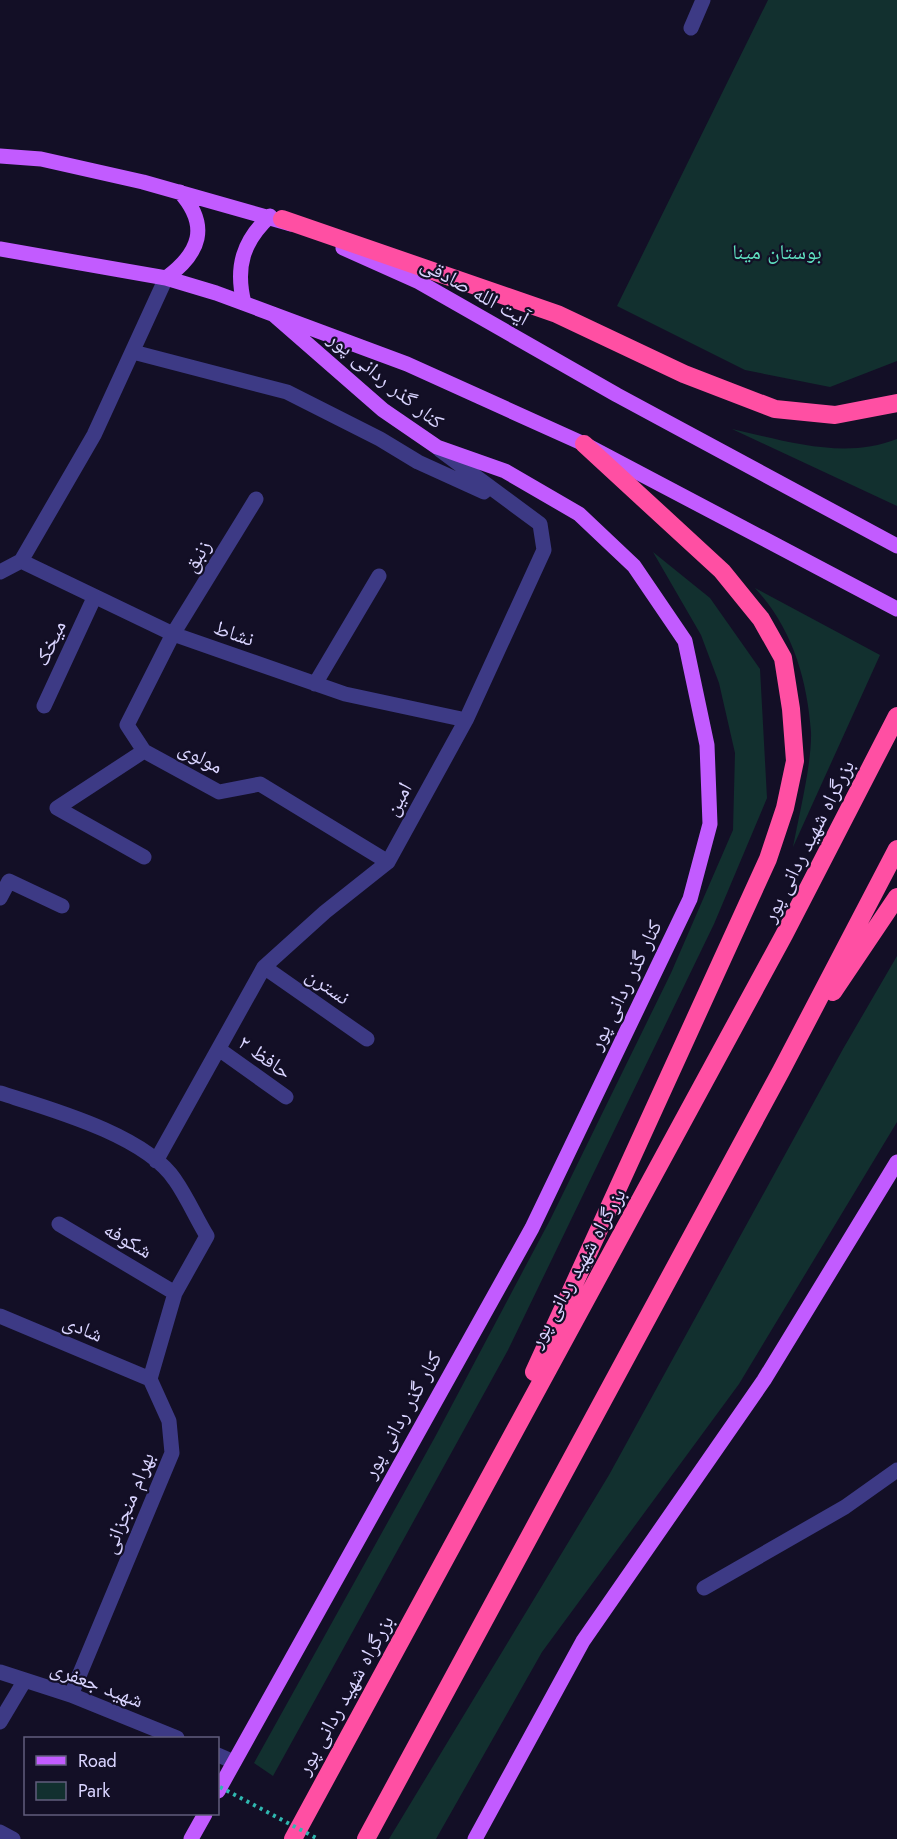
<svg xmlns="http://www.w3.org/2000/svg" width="897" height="1839" viewBox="0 0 897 1839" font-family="Jost,'Noto Naskh Arabic',sans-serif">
<rect width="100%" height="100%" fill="#130f26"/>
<path fill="#12302f" d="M768,0H897V361L830,387L745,370L617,306Z
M732,429C786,441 844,460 897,439V506Z
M653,552L710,598L760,669L767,798L714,924L508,1350L273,1776L254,1763L435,1437L550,1220L671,973L733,830L735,753L719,683L701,635Z
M755,588L880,655L793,847C799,815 812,763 811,732C807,678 792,628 755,588Z
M897,956V1122L739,1384L542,1652L436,1839H389L609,1475L843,1049Z"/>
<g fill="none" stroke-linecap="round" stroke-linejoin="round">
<path stroke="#3d3a85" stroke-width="15" d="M691,28L703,0
M133,352L287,392L380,439L418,462L484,492
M256,499L173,634L127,725L144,751L219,792L260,784L388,862
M21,561L94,435L166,278
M0,572L21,561L173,634L345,694L466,720
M315,684L379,576
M44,706L94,598
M144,857L57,808L144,751
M0,898L9,881L62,906
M264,967L367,1039
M220,1050L286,1097
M0,1093C50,1109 145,1135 175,1180C187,1197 196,1218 207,1236L175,1293L150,1379L169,1421L172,1453L71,1695
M156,1161L264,967L325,912L388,862L466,720L544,550L540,524L440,450
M59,1224L175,1293
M0,1316L150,1379
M704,1588L845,1507L897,1470
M0,1672L71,1695L177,1738
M0,1722L25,1680
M218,1755L234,1762
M0,1832L13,1839"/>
<path stroke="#c25bff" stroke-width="15" d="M0,156L41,159L143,182L291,224
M343,248L419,282L617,395L897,546
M0,249L166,278L216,293L407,364L584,444L897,609
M166,278C200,253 210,226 180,192
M244,303C235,267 243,241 270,216
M218,1791L532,1228L690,899L710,824L707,745L685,641L634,566L579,514L505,471L437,447L383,410L273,314
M191,1839L205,1814
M475,1839L583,1641L764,1380L897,1162"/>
<path stroke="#ff4fa3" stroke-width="18" d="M282,219L557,314L684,374L775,409L835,415L897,403
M833,992L897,897
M534,1372L768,859L785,808L795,761L791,709L783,658L761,619L722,571L584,444
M293,1839L784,935L897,716
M366,1839L781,1071L897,849"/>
<path stroke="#2fb8b0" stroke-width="4" stroke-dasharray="3 4.5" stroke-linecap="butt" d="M220,1787L318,1839"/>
</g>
<g text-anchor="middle" stroke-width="4.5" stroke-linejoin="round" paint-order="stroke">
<g font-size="21" fill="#5fe0c0" stroke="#130f26">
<text x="777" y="259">بوستان مینا</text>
</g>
<g font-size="21" fill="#d9d4ff" stroke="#130f26">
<text transform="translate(475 291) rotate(29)" y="7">آیت الله صادقی</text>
<text transform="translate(386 380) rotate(39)" y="7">کنار گذر ردانی پور</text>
<text transform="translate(197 556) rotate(-59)" y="7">زنبق</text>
<text transform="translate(234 633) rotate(19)" y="7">نشاط</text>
<text transform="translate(50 643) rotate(-65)" y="7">میخک</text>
<text transform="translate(201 757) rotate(28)" y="7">مولوی</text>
<text transform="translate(398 799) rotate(-61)" y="7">امین</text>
<text transform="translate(808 841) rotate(-63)" y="7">بزرگراه شهید ردانی پور</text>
<text transform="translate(625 985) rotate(-64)" y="7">کنار گذر ردانی پور</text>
<text transform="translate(328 986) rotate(35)" y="7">نسترن</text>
<text transform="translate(265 1057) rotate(35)" y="7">حافظ ۲</text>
<text transform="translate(128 1240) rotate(30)" y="7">شکوفه</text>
<text transform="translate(577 1268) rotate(-61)" y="7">بزرگراه شهید ردانی پور</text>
<text transform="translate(83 1328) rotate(23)" y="7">شادی</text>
<text transform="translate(402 1415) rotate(-61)" y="7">کنار گذر ردانی پور</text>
<text transform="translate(128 1503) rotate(-68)" y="7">بهرام منجزانی</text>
<text transform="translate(97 1684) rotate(21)" y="7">شهید جعفری</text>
<text transform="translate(345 1695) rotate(-61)" y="7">بزرگراه شهید ردانی پور</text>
</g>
</g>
<rect x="24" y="1737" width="195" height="78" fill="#130f26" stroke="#625e7d" stroke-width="1.5"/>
<rect x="36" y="1756" width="30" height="9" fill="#c25bff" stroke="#625e7d" stroke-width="1.5"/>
<text x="78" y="1767" font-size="18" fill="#d9d4ff">Road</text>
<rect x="36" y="1782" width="30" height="18" fill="#12302f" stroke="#625e7d" stroke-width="1.5"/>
<text x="78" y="1797" font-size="18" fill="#d9d4ff">Park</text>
</svg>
